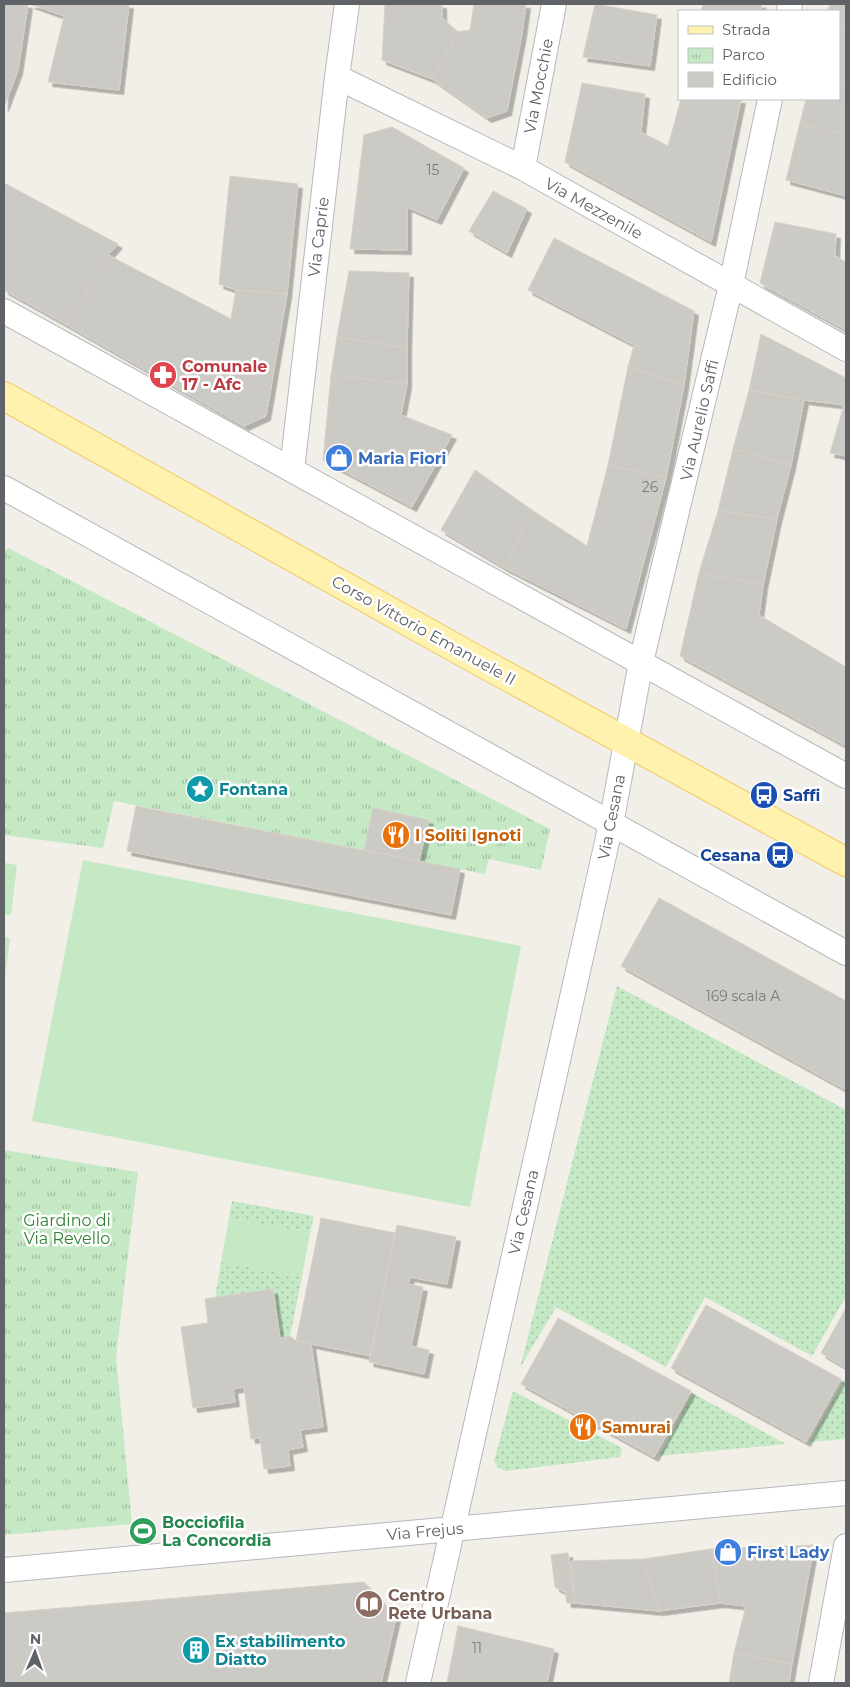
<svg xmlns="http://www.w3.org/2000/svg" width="850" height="1687" viewBox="0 0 850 1687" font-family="Montserrat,sans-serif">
<defs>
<pattern id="grass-dots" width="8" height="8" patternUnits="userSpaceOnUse" patternTransform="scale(1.25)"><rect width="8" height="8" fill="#c5e8c5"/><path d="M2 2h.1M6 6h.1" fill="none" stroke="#a3c0a4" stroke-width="1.8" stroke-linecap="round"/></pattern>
<pattern id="park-tufts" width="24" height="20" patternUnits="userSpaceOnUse" patternTransform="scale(1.25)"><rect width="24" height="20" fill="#c5e8c5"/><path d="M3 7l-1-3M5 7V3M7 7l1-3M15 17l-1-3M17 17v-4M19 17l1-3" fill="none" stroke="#a3c0a4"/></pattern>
<filter id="shadow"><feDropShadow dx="4.5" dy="4.5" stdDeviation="0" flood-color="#0004"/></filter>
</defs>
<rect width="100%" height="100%" fill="#f1efe8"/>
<path fill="url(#grass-dots)" d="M617,986L846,1110V1296L812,1356L705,1297L666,1367L556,1307L520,1368Z
M232,1201L314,1216L310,1233L229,1218Z
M221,1262L302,1277L290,1336L280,1338L273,1289L215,1298Z
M844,1380L846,1381V1439L809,1442Z
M513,1391L622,1448L620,1457L506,1471L498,1468L494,1461Z
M692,1393L786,1444L659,1456Z"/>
<path fill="url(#park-tufts)" d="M8,548L550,829L541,870L489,859L485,874L419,861L429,820L373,809L364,850L114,801L103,848L4,835V551Z
M4,1150L138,1172L116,1357L132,1524L4,1535Z"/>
<path fill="#c5e8c5" d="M83,860L521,946L470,1207L32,1121Z
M4,863L17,865L11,915H4Z
M4,937L10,938L4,986Z
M229,1218L310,1233L302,1277L221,1262Z"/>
<path fill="#cccac5" stroke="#d6d1c6" filter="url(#shadow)" d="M4,4H28L18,70L4,107Z
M30,4H129L119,90L48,82L64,16Z
M385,4H442V18L458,32L432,79L382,60Z
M474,4H526L522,33L507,111L487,118L432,79L458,32L470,30Z
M595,4L657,15L650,66L583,57Z
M703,4H762L760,11H701Z
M830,4H846V32L839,30V11H828Z
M839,30L846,32V83L839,81Z
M839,81L846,83V135L800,123L806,99H839Z
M582,83L645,94L641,132L668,146L681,99H741L711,242L565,162Z
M800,123L846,135V196L786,180Z
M392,127L464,168L437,220L407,207V250L350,249L364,135Z
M230,176L298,184L287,294L236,290L219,284Z
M4,183L118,244L108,255L67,325L4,290Z
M493,191L527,209L507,253L469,231Z
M775,222L836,234L835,256L846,262V330L760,283Z
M554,238L694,311L684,385L628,367L634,345L528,290Z
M108,255L231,319L236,290L287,294L266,416L244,426L67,325Z
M349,271L409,273L407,348L337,337Z
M761,334L846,378V456L830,453L844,405L804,400L749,390Z
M337,337L407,348V384L331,375Z
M628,367L684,385L666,478L608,465Z
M331,375L407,384L401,415L452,435L412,507L323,460Z
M749,390L804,400L791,465L733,449Z
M733,449L791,465L777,519L718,511Z
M608,465L666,478L626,629L505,568L532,510L587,546Z
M475,470L532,510L505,568L441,530Z
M718,511L777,519L763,585L699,573Z
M699,573L763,585L759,615L846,667V746L680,656Z
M136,806L460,869L451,915L127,851Z
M373,808L429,820L419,861L364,850Z
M659,898L846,1001V1090L621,966Z
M321,1218L395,1233L371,1356L296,1341Z
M397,1225L456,1237L447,1284L410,1277L408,1284L423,1287L411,1346L429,1350L424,1374L369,1362Z
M273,1289L280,1338L290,1336L296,1341L311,1344L323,1427L300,1430L303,1447L288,1450L290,1466L264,1469L260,1438L251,1439L244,1387L233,1389L235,1402L193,1408L181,1327L208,1323L205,1299Z
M706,1305L841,1379L806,1442L671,1368Z
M846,1308V1368L821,1353Z
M558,1318L691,1391L654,1457L521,1384Z
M814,1545L792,1664L734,1653L746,1606L720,1603L711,1549Z
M711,1549L720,1603L659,1611L644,1559Z
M568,1553L575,1603H567L565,1592L555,1587L551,1555Z
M644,1559L659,1611L575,1603L571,1561Z
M364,1582L396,1617L381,1683H4V1613Z
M458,1626L554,1649L547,1683H447Z
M734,1653L792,1664L789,1683H729Z"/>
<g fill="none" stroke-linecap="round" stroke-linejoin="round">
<defs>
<path id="street" d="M789,11L790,4
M337,77L523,168L846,349
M523,168L554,4
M4,311L846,776
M292,470L337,77L347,4
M4,488L846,953
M4,1570L846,1493
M418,1683L611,824L641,662L731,285L770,99
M821,1683L846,1546"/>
<path id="primary" d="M4,396L468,655L846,862"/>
</defs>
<use href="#street" stroke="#b5b8bc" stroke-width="26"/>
<use href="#primary" stroke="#f2c960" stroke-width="30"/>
<use href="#street" stroke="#fff" stroke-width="24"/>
<use href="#primary" stroke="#fff2af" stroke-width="28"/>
</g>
<defs>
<symbol id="pharmacy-disc" viewBox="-11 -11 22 22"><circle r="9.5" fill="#e0444e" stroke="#fff"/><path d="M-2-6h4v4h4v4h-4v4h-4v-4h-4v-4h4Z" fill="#fff"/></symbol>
<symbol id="shop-disc" viewBox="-11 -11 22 22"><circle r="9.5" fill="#3f7fe0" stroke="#fff"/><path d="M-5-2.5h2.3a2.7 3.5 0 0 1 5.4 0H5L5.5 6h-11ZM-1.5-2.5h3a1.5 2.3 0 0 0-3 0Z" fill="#fff"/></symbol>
<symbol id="sight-disc" viewBox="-11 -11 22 22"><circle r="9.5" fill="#0f9aa8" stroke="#fff"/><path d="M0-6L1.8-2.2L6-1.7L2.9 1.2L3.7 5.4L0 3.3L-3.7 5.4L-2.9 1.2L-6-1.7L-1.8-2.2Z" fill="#fff"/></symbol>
<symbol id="bus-disc" viewBox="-11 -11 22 22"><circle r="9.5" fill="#1a4fb4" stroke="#fff"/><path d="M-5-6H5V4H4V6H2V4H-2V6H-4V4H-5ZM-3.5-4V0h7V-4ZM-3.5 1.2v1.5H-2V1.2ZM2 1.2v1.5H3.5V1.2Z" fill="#fff"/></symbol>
<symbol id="restaurant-disc" viewBox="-11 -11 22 22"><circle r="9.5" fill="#e8710a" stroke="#fff"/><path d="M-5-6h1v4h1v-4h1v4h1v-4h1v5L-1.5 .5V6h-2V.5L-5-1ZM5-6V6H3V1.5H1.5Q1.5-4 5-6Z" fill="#fff"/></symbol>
<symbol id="stadium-disc" viewBox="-11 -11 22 22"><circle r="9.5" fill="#2e9e5b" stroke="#fff"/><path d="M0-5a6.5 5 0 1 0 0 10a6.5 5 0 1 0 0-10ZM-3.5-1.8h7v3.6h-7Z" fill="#fff"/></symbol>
<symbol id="library-disc" viewBox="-11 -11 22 22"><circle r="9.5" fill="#8d6e63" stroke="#fff"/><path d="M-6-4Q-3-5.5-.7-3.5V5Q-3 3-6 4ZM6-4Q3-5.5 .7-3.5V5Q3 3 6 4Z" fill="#fff"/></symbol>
<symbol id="building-disc" viewBox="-11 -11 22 22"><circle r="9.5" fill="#0f9aa8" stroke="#fff"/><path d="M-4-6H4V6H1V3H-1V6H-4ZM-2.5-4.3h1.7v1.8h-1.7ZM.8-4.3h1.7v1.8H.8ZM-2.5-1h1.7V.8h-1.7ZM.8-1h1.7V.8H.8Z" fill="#fff"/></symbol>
</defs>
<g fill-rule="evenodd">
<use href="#pharmacy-disc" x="147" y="359" width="32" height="32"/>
<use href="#shop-disc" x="323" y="442" width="32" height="32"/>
<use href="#sight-disc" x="184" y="773" width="32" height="32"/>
<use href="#bus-disc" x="748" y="779" width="32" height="32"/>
<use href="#restaurant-disc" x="380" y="819" width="32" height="32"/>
<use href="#bus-disc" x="764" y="839" width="32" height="32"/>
<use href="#restaurant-disc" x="567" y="1411" width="32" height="32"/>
<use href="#stadium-disc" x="127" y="1515" width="32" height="32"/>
<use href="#shop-disc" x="712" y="1536" width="32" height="32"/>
<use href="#library-disc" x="353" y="1588" width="32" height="32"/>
<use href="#building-disc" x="180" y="1634" width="32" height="32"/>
</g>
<g text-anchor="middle" stroke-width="5" stroke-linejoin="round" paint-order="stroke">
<g font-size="14" fill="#7a7d7f">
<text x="433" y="175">15</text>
<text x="650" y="492">26</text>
<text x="743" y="1001">169 scala A</text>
<text x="477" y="1653">11</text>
</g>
<g font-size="16" fill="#5f6368" stroke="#fff">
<text transform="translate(538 86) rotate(-79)" y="6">Via Mocchie</text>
<text transform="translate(594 208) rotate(29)" y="6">Via Mezzenile</text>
<text transform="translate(318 237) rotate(-83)" y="6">Via Caprie</text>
<text transform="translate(699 420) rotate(-77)" y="6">Via Aurelio Saffi</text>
<text transform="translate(424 630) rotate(29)" y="6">Corso Vittorio Emanuele II</text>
<text transform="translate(611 817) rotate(-79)" y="6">Via Cesana</text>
<text transform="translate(523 1212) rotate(-77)" y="6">Via Cesana</text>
<text transform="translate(425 1531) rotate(-5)" y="6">Via Frejus</text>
</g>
<g font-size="16" font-weight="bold" fill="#be3a42" stroke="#fff" text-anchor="start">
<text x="182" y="372">Comunale<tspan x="182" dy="18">17 - Afc</tspan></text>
</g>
<g font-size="16" font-weight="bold" fill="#366cbe" stroke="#fff" text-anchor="start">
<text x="358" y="464">Maria Fiori</text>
<text x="747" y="1558">First Lady</text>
</g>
<g font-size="16" font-weight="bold" fill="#0d838f" stroke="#fff" text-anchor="start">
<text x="219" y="795">Fontana</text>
<text x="215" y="1647">Ex stabilimento<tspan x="215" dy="18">Diatto</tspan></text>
</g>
<g font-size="16" font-weight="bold" fill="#164399" stroke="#fff" text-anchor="start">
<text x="783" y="801">Saffi</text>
<text x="761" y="861" text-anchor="end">Cesana</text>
</g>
<g font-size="16" font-weight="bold" fill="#c56008" stroke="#fff" text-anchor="start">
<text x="415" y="841">I Soliti Ignoti</text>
<text x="602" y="1433">Samurai</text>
</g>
<g font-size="16" fill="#348238" stroke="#fff">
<text x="67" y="1226">Giardino di<tspan x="67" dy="18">Via Revello</tspan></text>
</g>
<g font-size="16" font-weight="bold" fill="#27864d" stroke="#fff" text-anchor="start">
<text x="162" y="1528">Bocciofila<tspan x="162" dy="18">La Concordia</tspan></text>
</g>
<g font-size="16" font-weight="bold" fill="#785e54" stroke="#fff" text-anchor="start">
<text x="388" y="1601">Centro<tspan x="388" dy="18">Rete Urbana</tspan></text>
</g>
</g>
<rect width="850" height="1687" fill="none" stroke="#5f6368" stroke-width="10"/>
<rect x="678" y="10" width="162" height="90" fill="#ffffff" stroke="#bfc1c3"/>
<rect x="688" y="26" width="25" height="8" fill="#fff2af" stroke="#bfc1c3"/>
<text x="722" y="35" font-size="15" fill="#5f6368">Strada</text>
<rect x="688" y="48" width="25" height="15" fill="url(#park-tufts)" stroke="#bfc1c3"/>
<text x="722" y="60" font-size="15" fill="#5f6368">Parco</text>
<rect x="688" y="72" width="25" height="15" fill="#cccac5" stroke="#bfc1c3"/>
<text x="722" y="85" font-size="15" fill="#5f6368">Edificio</text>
<g transform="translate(35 1652) rotate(2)" stroke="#ffffff" stroke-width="4" paint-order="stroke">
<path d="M0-4L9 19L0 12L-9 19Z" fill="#5f6368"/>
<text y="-8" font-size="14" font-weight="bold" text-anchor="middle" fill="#5f6368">N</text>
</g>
</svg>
